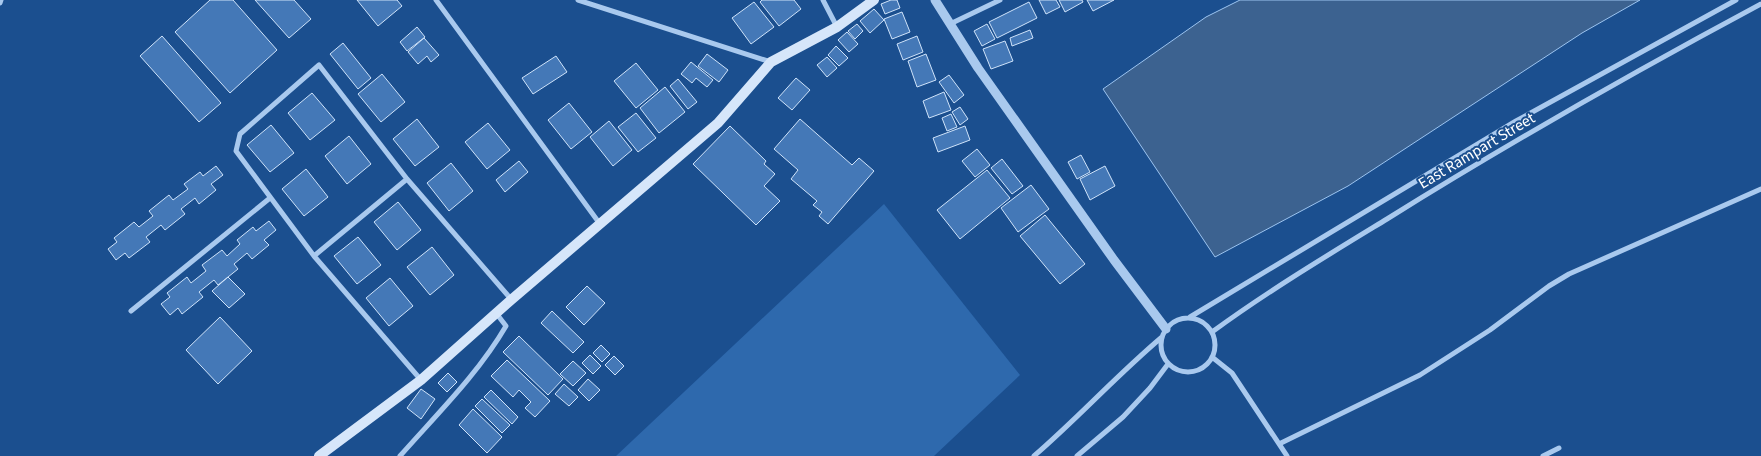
<svg xmlns="http://www.w3.org/2000/svg" width="1761" height="456" viewBox="0 0 1761 456" font-family="'Source Sans 3',sans-serif">
<rect width="100%" height="100%" fill="#1b4f8f"/>
<path fill="#2e69ad" d="M884,204L1020,375L934,456H616Z"/>
<path fill="#3c6290" stroke="#9cc4f0" d="M1240,0H1640L1582,33L1348,186L1215,257L1103,89L1206,17Z"/>
<path fill="#4478b7" stroke="#cfe3fa" d="M210,0H233L277,50L230,93L175,32Z
M255,0H294L311,19L289,38Z
M357,0H397L402,6L378,26Z
M762,0H794L801,9L779,26L760,2Z
M891,0H897L900,8L885,14L881,4Z
M1039,0H1056L1060,7L1046,14Z
M1059,0H1082L1083,2L1065,12Z
M1087,0H1114L1093,11Z
M754,2L774,27L751,44L732,18Z
M1029,2L1037,18L997,38L989,22Z
M874,9L884,20L870,33L860,21Z
M902,12L910,32L892,39L884,19Z
M857,24L863,31L855,39L848,31Z
M987,24L995,39L982,46L974,31Z
M417,27L425,37L407,51L400,42Z
M1030,30L1033,38L1012,46L1010,38Z
M847,32L858,44L849,52L838,40Z
M162,36L221,103L199,122L140,56Z
M917,36L923,52L903,60L897,44Z
M424,38L439,55L431,62L427,56L418,64L408,52Z
M1005,41L1013,61L991,69L983,49Z
M343,43L371,78L358,89L330,54Z
M836,46L848,58L839,66L828,55Z
M707,54L728,70L719,82L698,66Z
M926,54L936,80L917,87L908,61Z
M556,56L567,72L533,94L522,78Z
M827,57L837,68L827,77L817,65Z
M691,62L713,80L707,87L696,78L692,83L681,74Z
M636,63L658,90L636,108L614,81Z
M382,74L405,102L381,122L358,94Z
M949,75L964,95L954,103L939,82Z
M796,78L810,90L792,110L778,98Z
M678,79L697,102L688,109L670,86Z
M665,87L685,112L659,133L640,108Z
M944,92L951,110L929,118L923,101Z
M312,93L335,120L310,140L288,113Z
M569,103L592,132L571,149L548,120Z
M960,107L968,119L960,125L952,112Z
M636,113L656,138L638,152L618,127Z
M951,114L957,127L947,131L942,118Z
M417,119L439,147L415,166L393,139Z
M800,119L852,165L859,158L874,171L828,224L819,216L822,212L813,205L817,201L791,179L798,170L774,149Z
M609,121L632,150L613,166L590,137Z
M488,123L510,150L487,169L465,142Z
M271,125L294,153L270,172L247,145Z
M730,126L766,161L764,164L775,174L764,186L780,201L756,225L693,164Z
M965,126L970,140L938,152L933,138Z
M349,136L371,164L347,184L325,156Z
M977,149L990,165L975,177L962,161Z
M1081,155L1090,172L1077,179L1068,162Z
M1002,159L1023,186L1012,194L991,168Z
M519,161L528,172L505,192L496,180Z
M451,163L473,191L449,211L427,183Z
M216,166L223,175L211,184L216,190L199,204L195,198L181,209L185,214L165,230L161,225L146,237L150,242L129,258L125,253L116,260L108,249L117,242L114,238L134,222L139,227L153,216L149,211L169,195L173,200L188,189L184,184L200,172L203,176Z
M1105,166L1115,186L1090,200L1080,179Z
M306,169L328,197L304,216L282,189Z
M987,170L1010,198L960,239L937,210Z
M1031,185L1049,209L1018,232L1001,208Z
M398,202L421,230L397,250L374,222Z
M1045,215L1085,264L1060,284L1020,236Z
M269,221L276,230L264,240L269,245L252,259L247,253L234,264L238,269L218,285L214,280L199,292L203,297L182,314L178,308L170,315L161,304L170,297L167,293L187,277L191,283L206,271L202,265L222,250L227,256L240,244L237,240L253,227L256,231Z
M358,237L381,265L357,284L334,256Z
M432,247L454,275L430,295L407,267Z
M228,277L245,294L229,308L212,291Z
M390,278L413,306L389,326L366,298Z
M587,286L605,303L584,325L566,307Z
M552,311L584,342L573,353L541,323Z
M220,317L252,351L218,384L186,350Z
M519,336L563,379L548,395L503,352Z
M601,345L610,354L602,362L593,353Z
M590,355L601,366L593,374L582,363Z
M614,356L624,366L615,375L605,365Z
M507,360L550,401L535,417L525,408L531,402L519,390L513,397L491,376Z
M573,361L586,373L573,386L560,374Z
M448,373L457,382L447,392L438,383Z
M588,379L600,390L589,401L578,390Z
M564,384L578,397L569,406L555,394Z
M421,389L435,399L421,419L407,408Z
M491,390L518,417L512,424L484,397Z
M482,399L510,425L502,433L475,406Z
M473,409L502,437L487,453L459,425Z"/>
<g fill="none" stroke-linecap="round" stroke-linejoin="round">
<path stroke="#a9c9ee" stroke-width="5" d="M436,0L600,224
M578,0L771,62
M823,0L837,27
M0,3L1,0
M950,24L1000,0
M314,256L407,179
M131,311L270,198
M1190,317L1516,121L1736,0
M1161 345a27 27 0 1 1 54 0a27 27 0 1 1-54 0Z
M1212,332C1268,291 1328,255 1387,219C1509,143 1634,72 1761,4
M1212,357L1232,373L1287,456
M421,380L314,256L236,151L240,134L319,65L407,179L511,299
M1279,444L1420,375L1490,330L1549,286L1569,274L1761,189
M400,456C437,414 478,374 506,326L496,313
M1034,456C1078,418 1117,375 1162,337
M1077,456L1123,417L1150,388L1168,364
M1543,456L1559,448"/>
<path stroke="#a9c9ee" stroke-width="9" d="M935,0L978,68L1114,260L1166,329"/>
<path stroke="#d6e6fa" stroke-width="10" d="M319,456L421,380L511,300L718,123L771,62L837,27L874,0"/>
</g>
<g text-anchor="middle" stroke-width="4" stroke-linejoin="round" paint-order="stroke">
<g font-size="16" fill="#fff" stroke="#1b4f8f">
<text transform="translate(1476 150) rotate(-31)" y="6">East Rampart Street</text>
</g>
</g>
</svg>
